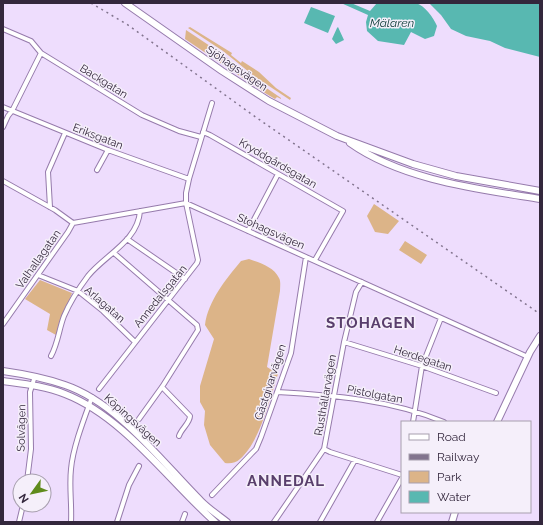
<svg xmlns="http://www.w3.org/2000/svg" width="543" height="525" viewBox="0 0 543 525" font-family="Raleway,sans-serif">
<rect width="100%" height="100%" fill="#eeddfd"/>
<path fill="#dcb488" d="M190,27L232,53L231,55L241,63L242,61L259,72L276,88L291,98L290,100L254,76L223,51L188,28Z
M186,30L225,56L243,72L281,98V99L277,97L275,99L265,93L185,39Z
M374,204L399,221L388,234L375,232L367,216Z
M405,241L427,255L421,264L399,250Z
M249,259C260,263 274,267 279,278C281,281 280,287 280,291L267,367L278,374C270,398 260,442 240,459C236,463 230,464 225,463L210,445L204,425L205,411L200,402V386L214,339L205,325C208,301 226,279 241,261Z
M40,280L72,293L56,335L47,330L50,314L25,299Z"/>
<path fill="#58b8b1" d="M341,3H351L370,11L377,3C386,3 408,1 416,3C425,6 433,17 437,26L434,36L425,39L411,32L404,45L378,41L367,31L366,22L368,15Z
M429,3H540V57L505,48L490,41L466,36L451,29L441,15Z
M311,7L335,16L328,33L304,23Z
M338,27L344,40L336,44L332,39L337,28Z"/>
<g fill="none" stroke-linecap="round" stroke-linejoin="round">
<defs>
<path id="street" d="M3,29L31,41L41,53L142,115L179,131L201,137
M3,107L108,150L189,179
M3,127L8,116L12,111L41,53
M203,132L210,135L343,211L315,260
M97,170L108,150
M3,181L55,210L73,223L186,203L528,357
M50,207L48,172L65,133
M248,231L278,174
M127,239L185,279
M114,253L197,325L198,330L162,387L139,419
M38,275L78,291L103,311L135,342
M3,324L68,232L73,223
M344,342L422,366L496,393
M51,356C58,343 59,329 64,316C70,302 79,288 88,276C105,255 138,241 140,211
M162,387L190,416C190,423 181,429 179,436
M99,389L197,263L198,260L186,203V193L189,179L212,103
M277,392C333,395 392,400 444,422
M413,422L422,366L441,318
M324,449L330,452L402,475
M27,481L31,449L30,392L35,376
M212,495L251,454L256,449L261,437L291,353L306,257
M19,522L23,505
M71,522C72,504 69,487 71,469C73,447 84,419 92,397
M117,522L129,485L139,466
M182,522L185,514
M274,522L324,449L344,342L356,292L362,282
M320,522L355,460
M377,522L402,478"/>
<path id="secondary" d="M125,3L222,71L269,101L337,136L413,164L456,176L540,191
M350,143C402,180 478,189 540,199
M3,371C24,374 45,378 65,385C118,403 162,462 201,501C209,509 218,515 227,522
M3,381C25,384 45,386 65,394C124,417 169,481 215,522
M497,422L530,352L540,336
M452,522L455,512"/>
</defs>
<use href="#street" stroke="#967bac" stroke-width="6"/>
<use href="#secondary" stroke="#967bac" stroke-width="8"/>
<use href="#street" stroke="#fff" stroke-width="4"/>
<use href="#secondary" stroke="#fff" stroke-width="6"/>
<path stroke="#82748e" stroke-width="1.5" stroke-dasharray="2 4" stroke-linecap="butt" d="M91,3L128,25L257,118L540,314"/>
</g>
<g text-anchor="middle" stroke-width="3" stroke-linejoin="round" paint-order="stroke">
<g font-size="11" fill="#33273c" stroke="#f5effa">
<text transform="translate(237 68) rotate(34)" y="4">Sjöhagsvägen</text>
<text transform="translate(104 81) rotate(32)" y="4">Backgatan</text>
<text transform="translate(98 136) rotate(21)" y="4">Eriksgatan</text>
<text transform="translate(278 163) rotate(30)" y="4">Kryddgårdsgatan</text>
<text transform="translate(271 231) rotate(24)" y="4">Stohagsvägen</text>
<text transform="translate(38 259) rotate(-55)" y="4">Valhallagatan</text>
<text transform="translate(160 296) rotate(-51)" y="4">Annedalsgatan</text>
<text transform="translate(105 304) rotate(41)" y="4">Arlagatan</text>
<text transform="translate(423 358) rotate(18)" y="4">Herdegatan</text>
<text transform="translate(270 382) rotate(-72)" y="4">Gästgivarvägen</text>
<text transform="translate(375 394) rotate(11)" y="4">Pistolgatan</text>
<text transform="translate(325 395) rotate(-80)" y="4">Rusthållarvägen</text>
<text transform="translate(133 420) rotate(42)" y="4">Köpingsvägen</text>
<text transform="translate(21 428) rotate(-89)" y="4">Solvägen</text>
</g>
<g font-size="12" font-style="italic" fill="#14413e" stroke="#f5effa">
<text x="392" y="27">Mälaren</text>
</g>
<g font-size="15" font-weight="bold" letter-spacing="1" fill="#593f6c" stroke="#f5effa">
<text x="371" y="328">STOHAGEN</text>
<text x="286" y="486">ANNEDAL</text>
</g>
</g>
<rect width="543" height="525" fill="none" stroke="#33273c" stroke-width="8"/>
<rect x="401" y="421" width="130" height="92" fill="#f5effa" stroke="#a79fae"/>
<rect x="409" y="434" width="20" height="6" fill="#ffffff" stroke="#a79fae"/>
<text x="437" y="441" font-size="12" fill="#33273c">Road</text>
<rect x="409" y="454" width="20" height="6" fill="#82748e" stroke="#a79fae"/>
<text x="437" y="461" font-size="12" fill="#33273c">Railway</text>
<rect x="409" y="471" width="20" height="12" fill="#dcb488" stroke="#a79fae"/>
<text x="437" y="481" font-size="12" fill="#33273c">Park</text>
<rect x="409" y="491" width="20" height="12" fill="#58b8b1" stroke="#a79fae"/>
<text x="437" y="501" font-size="12" fill="#33273c">Water</text>
<g transform="translate(32 493) rotate(237)"><circle r="19" fill="#f5effa" stroke="#a79fae"/>
<path d="M0-3L7 15L0 10L-7 15Z" fill="#5f8b1b"/>
<text y="-6" font-size="11" font-weight="bold" text-anchor="middle" fill="#33273c">N</text>
</g>
</svg>
